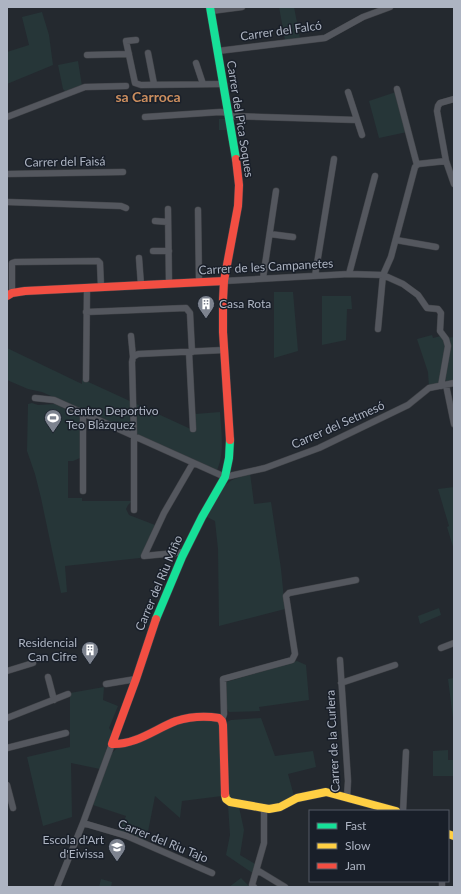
<svg xmlns="http://www.w3.org/2000/svg" width="461" height="894" viewBox="0 0 461 894" font-family="Lato,sans-serif">
<rect width="100%" height="100%" fill="#24292f"/>
<path fill="#263638" d="M279,7H294L300,38L285,40Z
M42,12L49,35L53,65L7,84V52L29,45L22,17Z
M78,61L82,86L66,92L63,89L58,65Z
M396,92L407,132L379,138L369,101Z
M219,119H226L227,130H219Z
M274,292H293L298,351L274,358Z
M322,296H351L352,309H347L346,340L322,345Z
M432,335L433,338L441,336C450,348 444,371 438,385L429,387L428,372L417,339Z
M454,337V381L444,384L447,338Z
M7,348L82,384V379L195,431V414L220,412C221,430 225,453 217,470L42,392L28,389L7,380Z
M32,403L38,405L55,404L80,416V458L73,461H68V498H82V501H131V502L128,505L126,509L129,515L155,525L140,558L65,566L67,592L61,593L41,498L35,474L27,451L28,404Z
M250,473L254,504L271,502L281,569L285,609L219,626L218,549L215,521L205,516L225,485L232,480Z
M454,487V550L447,527L449,526L438,489Z
M439,608L441,615L420,624L418,616Z
M297,661L306,665L309,700L259,707L260,711L229,712L227,709L226,682Z
M454,678V726L448,679Z
M104,687L103,700L118,706L109,728L112,732L100,769L71,763L72,817L43,826L27,757L70,747V693Z
M261,718L275,756L313,751L316,767L288,774L294,796C267,811 259,805 231,799L228,793L227,722L231,720Z
M215,720L220,723L222,796L182,801L180,818L155,796L146,842L120,831L126,816L93,805L110,755L116,749L134,743L179,723Z
M448,750V760H454V776H433V751Z
M228,805L239,807L244,830L240,855L257,865L254,874L226,855L230,835Z
M241,878L250,887H229Z
M101,879L112,882L111,887H99Z"/>
<g fill="none" stroke-linecap="round" stroke-linejoin="round">
<defs>
<path id="street" d="M211,11L242,7
M136,40L126,41L135,83L141,85L224,84
M218,51L325,38L363,17L390,7
M148,53L154,84
M87,55L129,54
M196,63L203,84
M397,89L417,165
M348,92L362,135
M454,99L440,103L438,106L437,111L446,161L454,184
M230,116L357,120
M7,117L85,87L126,86
M145,117L220,112L230,113
M7,174L123,172
M7,202L121,206L126,208
M168,209L169,284
M198,210L199,282
M155,221L168,222
M270,234L293,237
M396,240L436,247
M153,251H169
M139,258L141,285
M349,274L375,176
M315,276L334,159
M263,278L276,191
M224,281L349,274L383,275L403,284L418,295L427,308L438,309L441,313L440,331L446,339L448,346L441,386
M12,293V263L15,262L98,261L100,263L101,287
M86,312L186,308L190,313L192,352
M378,329L383,275L391,257L415,167L418,164L446,161
M131,336L133,357L132,362L134,437V510
M189,352L193,429
M133,357L138,354L224,350
M86,379L87,288
M446,385L454,424
M35,398L54,400L225,477L265,468L319,448L408,405L429,388L454,383
M83,491V413
M185,552L144,556L164,513L193,463
M441,648L454,643
M340,660L348,781L347,797
M7,671L33,663
M48,677L54,700
M341,683L395,665
M106,684L136,679
M7,718L68,694
M221,719L223,717L224,714L223,679L292,660L295,654L286,596L289,593L356,580
M7,748L66,733
M7,785L13,808
M403,811L406,752
M83,823L127,836L212,873
M257,870L285,887
M442,881V887
M57,887L83,823L112,744
M254,887L252,885L264,843V809"/>
<path id="fast" d="M210,7L236,159
M156,619L182,557L202,517L225,477L229,458L230,440"/>
<path id="slow" d="M225,794L226,799L230,802L269,809L280,807L297,798L326,792L396,811
M448,834L454,836"/>
<path id="jam" d="M7,296L12,293L25,291L224,281
M230,440L223,332V300L224,281L238,206L239,185L236,159
M156,619L136,679L112,744C136,745 155,729 176,721C189,717 206,716 219,718L222,721L223,725L225,794"/>
</defs>
<use href="#street" stroke="#404348" stroke-width="7"/>
<use href="#fast" stroke="#404348" stroke-width="9"/>
<use href="#slow" stroke="#404348" stroke-width="9"/>
<use href="#jam" stroke="#404348" stroke-width="9"/>
<use href="#street" stroke="#54575e" stroke-width="6"/>
<use href="#fast" stroke="#16e098" stroke-width="8"/>
<use href="#slow" stroke="#ffcf43" stroke-width="8"/>
<use href="#jam" stroke="#f24e42" stroke-width="8"/>
</g>
<defs>
<symbol id="building-pin" viewBox="-11 -11 22 30"><path d="M0 17L-7.5 6A9.5 9.5 0 1 1 7.5 6Z" fill="#7d838f" stroke="#191f29"/><path d="M-4-6H4V6H1V3H-1V6H-4ZM-2.5-4.3h1.7v1.8h-1.7ZM.8-4.3h1.7v1.8H.8ZM-2.5-1h1.7V.8h-1.7ZM.8-1h1.7V.8H.8Z" fill="#fff"/></symbol>
<symbol id="stadium-pin" viewBox="-11 -11 22 30"><path d="M0 17L-7.5 6A9.5 9.5 0 1 1 7.5 6Z" fill="#7d838f" stroke="#191f29"/><path d="M0-5a6.5 5 0 1 0 0 10a6.5 5 0 1 0 0-10ZM-3.5-1.8h7v3.6h-7Z" fill="#fff"/></symbol>
<symbol id="school-pin" viewBox="-11 -11 22 30"><path d="M0 17L-7.5 6A9.5 9.5 0 1 1 7.5 6Z" fill="#7d838f" stroke="#191f29"/><path d="M0-5L7-2L0 1L-7-2ZM-4 1L0 2.5L4 1V4Q0 6-4 4Z" fill="#fff"/></symbol>
</defs>
<g fill-rule="evenodd">
<use href="#building-pin" x="196" y="294" width="20" height="27"/>
<use href="#stadium-pin" x="43" y="408" width="20" height="27"/>
<use href="#building-pin" x="80" y="640" width="20" height="27"/>
<use href="#school-pin" x="107" y="837" width="20" height="27"/>
</g>
<g text-anchor="middle" stroke-width="3" stroke-linejoin="round" paint-order="stroke">
<g font-size="12" fill="#adb4c2" stroke="#191f29">
<text transform="translate(281 31) rotate(-8)" y="4">Carrer del Falcó</text>
<text transform="translate(240 119) rotate(81)" y="4">Carrer del Pica Soques</text>
<text transform="translate(65 162) rotate(-1)" y="4">Carrer del Faisá</text>
<text transform="translate(266 267) rotate(-3)" y="4">Carrer de les Campanetes</text>
<text transform="translate(338 425) rotate(-24)" y="4">Carrer del Setmesó</text>
<text transform="translate(159 583) rotate(-67)" y="4">Carrer del Riu Miño</text>
<text transform="translate(333 741) rotate(-93)" y="4">Carrer de la Curlera</text>
<text transform="translate(163 841) rotate(22)" y="4">Carrer del Riu Tajo</text>
</g>
<g font-size="12" fill="#adb4c2" stroke="#191f29" text-anchor="start">
<text x="219" y="308">Casa Rota</text>
<text x="66" y="415">Centro Deportivo<tspan x="66" dy="14">Teo Blázquez</tspan></text>
<text x="77" y="647" text-anchor="end">Residencial<tspan x="77" dy="14">Can Cifre</tspan></text>
<text x="104" y="844" text-anchor="end">Escola d'Art<tspan x="104" dy="14">d'Eivissa</tspan></text>
</g>
<g font-size="14" font-weight="bold" fill="#cb8e5e" stroke="#191f29">
<text x="148" y="102">sa Carroca</text>
</g>
</g>
<rect width="461" height="894" fill="none" stroke="#adb4c2" stroke-width="16"/>
<rect x="309" y="810" width="140" height="72" fill="#191f29" stroke="#545b66"/>
<rect x="317" y="823" width="20" height="6" fill="#16e098" stroke="#545b66"/>
<text x="345" y="830" font-size="12" fill="#adb4c2">Fast</text>
<rect x="317" y="843" width="20" height="6" fill="#ffcf43" stroke="#545b66"/>
<text x="345" y="850" font-size="12" fill="#adb4c2">Slow</text>
<rect x="317" y="863" width="20" height="6" fill="#f24e42" stroke="#545b66"/>
<text x="345" y="870" font-size="12" fill="#adb4c2">Jam</text>
</svg>
